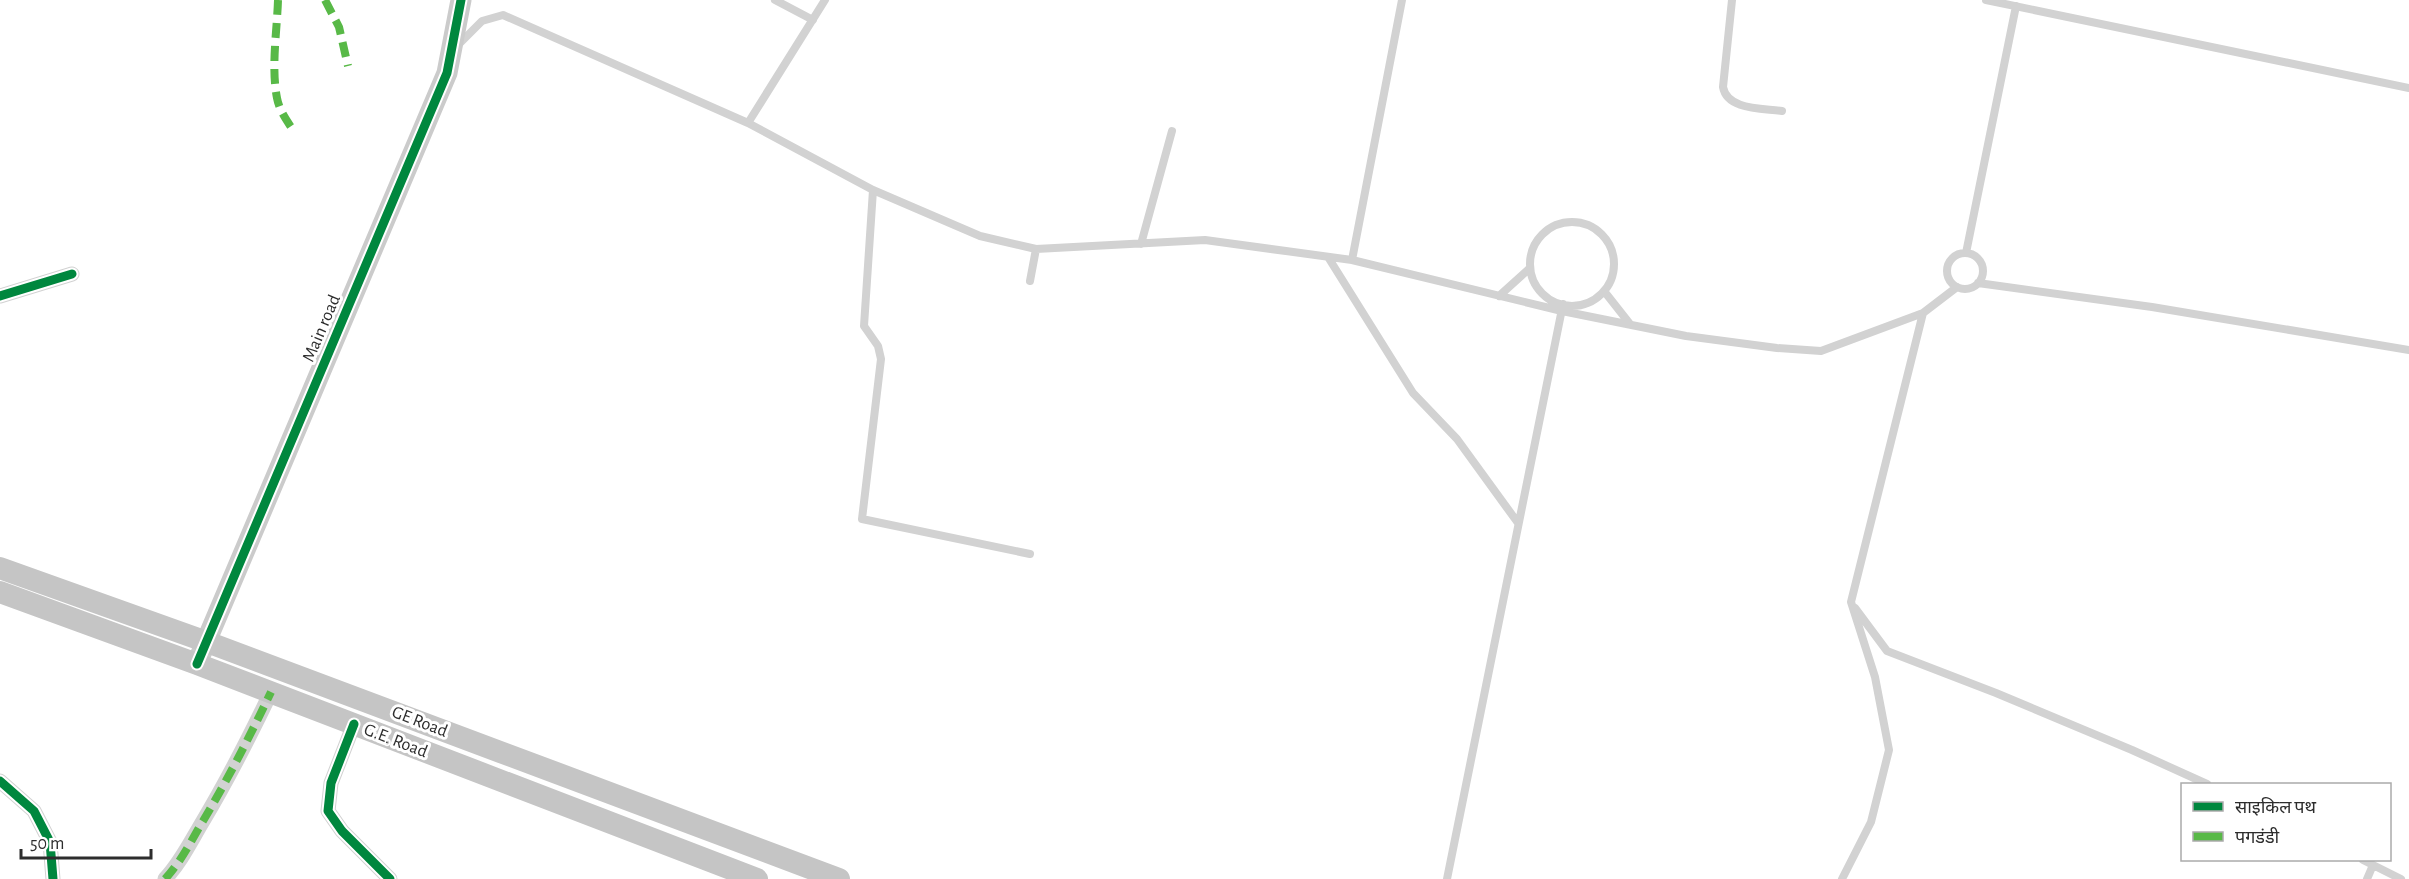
<svg xmlns="http://www.w3.org/2000/svg" width="2409" height="879" viewBox="0 0 2409 879" font-family="'Alegreya Sans','Noto Sans Devanagari',sans-serif">
<rect width="100%" height="100%" fill="#fff"/>
<g fill="none" stroke-linecap="round" stroke-linejoin="round">
<path stroke="#d2d2d2" stroke-width="8" d="M775,0L813,20
M1402,0L1352,260L1562,311L1686,336L1777,348L1821,351L1923,313
M1732,0L1723,87C1727,110 1762,108 1782,111
M1986,0L2409,88
M459,44L482,21L503,15L748,123L873,190L980,236L1036,249L1205,240L1352,260
M748,123L825,0
M873,190L864,326L878,346L881,359L862,519L1030,554
M1530 264a42 42 0 1 1 84 0a42 42 0 1 1-84 0Z
M1141,244L1172,131
M1966,253L2016,6
M1947 271a18 18 0 1 1 36 0a18 18 0 1 1-36 0Z
M1328,257L1413,393L1457,439L1518,523
M1030,281L1036,249
M1978,283L2152,307L2409,350
M1604,291L1630,324
M1499,296L1530,268
M1855,608L1887,651L1996,693L2132,750L2207,784
M2363,860L2401,879
M1447,879L1563,304
M1842,879L1871,822L1889,750L1875,677L1851,602L1923,313L1957,287
M2367,879L2373,865"/>
<path stroke="#d2d2d2" stroke-width="15" d="M0,296L72,274
M354,724L331,783L328,811L342,831L390,879
M0,781L34,811L50,842L53,879
M165,879C181,862 191,841 203,821C228,779 250,736 271,692"/>
<path stroke="#cbcbcb" stroke-width="21" d="M200,656L447,73L461,0"/>
<path stroke="#c5c5c5" stroke-width="22" d="M0,568L207,642L839,879
M0,592L197,664L757,879"/>
<path stroke="#58b947" stroke-width="8" stroke-dasharray="15 8" stroke-linecap="butt" d="M278,0C277,31 271,67 277,98C279,109 285,118 291,127
M325,0L339,27L348,66
M165,879C181,862 191,841 203,821C228,779 250,736 271,692"/>
<defs>
<path id="cycleway" d="M0,296L72,274
M197,664L447,73L461,0
M354,724L331,783L328,811L342,831L390,879
M0,781L34,811L50,842L53,879"/>
</defs>
<use href="#cycleway" stroke="#fff" stroke-width="13"/>
<use href="#cycleway" stroke="#00873e" stroke-width="9"/>
</g>
<g text-anchor="middle" stroke-width="6" stroke-linejoin="round" paint-order="stroke">
<g font-size="18" fill="#2d2d2d" stroke="#fff">
<text transform="translate(321 328) rotate(-67)" y="6">Main road</text>
<text transform="translate(420 721) rotate(21)" y="6">GE Road</text>
<text transform="translate(396 740) rotate(21)" y="6">G.E. Road</text>
</g>
</g>
<rect x="2181" y="783" width="210" height="78" fill="#ffffff" stroke="#ababab" stroke-width="1.5"/>
<rect x="2193" y="802" width="30" height="9" fill="#00873e" stroke="#ababab" stroke-width="1.5"/>
<text x="2235" y="813" font-size="18" fill="#2d2d2d">साइकिल पथ</text>
<rect x="2193" y="832" width="30" height="9" fill="#58b947" stroke="#ababab" stroke-width="1.5"/>
<text x="2235" y="843" font-size="18" fill="#2d2d2d">पगडंडी</text>
<path d="M21 849v9h130v-9" fill="none" stroke="#2d2d2d" stroke-width="3"/>
<text x="30" y="849" font-size="18" fill="#2d2d2d" stroke="#ffffff" stroke-width="4.5" paint-order="stroke">50 m</text>
</svg>
